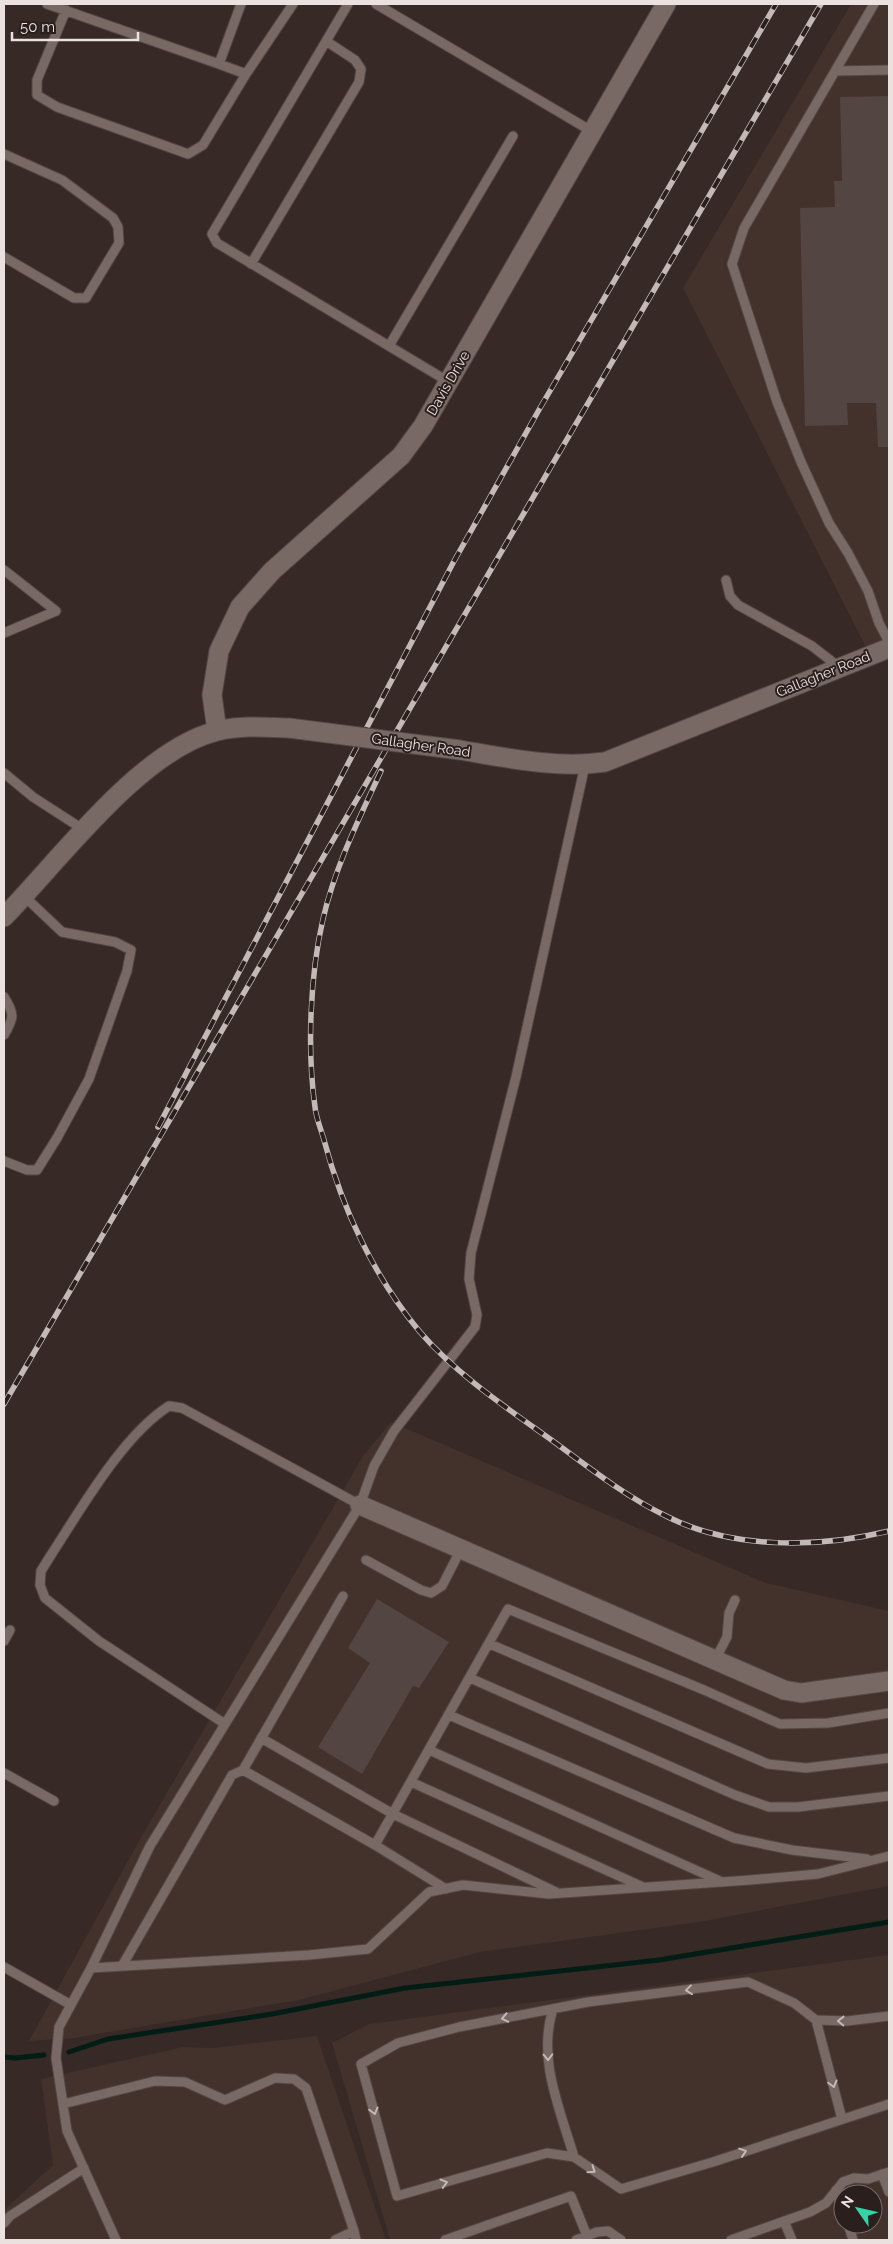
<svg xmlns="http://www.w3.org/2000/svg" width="893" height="2244" viewBox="0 0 893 2244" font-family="Raleway,sans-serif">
<rect width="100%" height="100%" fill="#362926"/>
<path fill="#43312c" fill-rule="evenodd" d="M851,4H889V648L870,655L683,288Z
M391,1422L766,1583L889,1611V1886L699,1922L480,1952L299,2000L74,2038L29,2041L140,1839L363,1456Z
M889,1955V2240H390L332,2043L369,2024ZM843,2194H873V2224H843Z
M317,2036L386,2240H4V2210L53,2165L41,2079L183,2047L213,2048Z"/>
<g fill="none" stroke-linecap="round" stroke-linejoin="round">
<path stroke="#021d15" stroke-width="5" d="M69,2052L108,2039L272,2014L405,1988L659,1960L889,1922
M4,2057L15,2058L44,2055"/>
</g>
<path fill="#534542" d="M889,96V447H878L876,403H847L848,425L805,426L800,208L835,207L834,181H842L840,97Z
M377,1599L449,1642L419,1688L413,1686L362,1774L318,1747L370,1663L348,1648Z"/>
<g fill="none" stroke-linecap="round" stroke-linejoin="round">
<defs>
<path id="service" d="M47,4L219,64L241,4
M348,4L212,234L217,243L449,382
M376,4L593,132
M874,4L744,228L732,264L777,402L801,462L829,523L848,553L868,591L879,623L889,642
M66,10L37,80V95L57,107L188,154L203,145L246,74L219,64
M835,71L889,70
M246,74L293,4
M4,154L62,180L113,218L118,227L119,243L86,298H74L4,257
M251,264L359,82L361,69L355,60L326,41
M389,346L513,136
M4,570L56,611L4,633
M726,580L730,596L738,605L812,646L839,667
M4,773L33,797L84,830
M4,997C15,1014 14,1018 4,1035
M4,1161L27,1170H37L57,1138L89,1079L127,971L131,950L115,942L62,932L24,896
M366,1560L421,1590L431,1593L442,1586L461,1549
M4,1641L10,1630
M490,1644L768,1764L806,1768L889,1758
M715,1660L727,1637L729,1613L735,1600
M470,1678L735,1795L769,1807H798L889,1796
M449,1715L734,1838L792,1850L867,1859
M225,1724L99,1641L45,1598L40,1585L41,1571L51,1555C81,1509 123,1435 169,1406L182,1408L360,1505
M261,1738L393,1814L556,1892
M429,1750L720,1881
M243,1770L343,1596
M4,1773L54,1801
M411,1782L641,1886
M446,1889L375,1845L508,1609L704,1690L780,1724L828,1723L889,1713
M122,1966L232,1775L243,1770L375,1845
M4,1967L71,2005
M91,1968L309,1955L368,1949L429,1892L463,1885L549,1894L750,1880L818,1874L889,1856
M553,2009C537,2059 560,2109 574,2157
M889,2016L847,2021L816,2020L794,2003L748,1982L588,2002L459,2027L398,2043L361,2064L397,2196L547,2153L574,2157L621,2189L713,2162L889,2104
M816,2020L842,2119
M63,2104L155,2081L185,2082L225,2100L275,2078L294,2079L306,2088L354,2231
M882,2174L889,2192
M836,2190L843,2211
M784,2221L792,2240
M4,2223L10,2216L84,2168
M848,2224L853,2240
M116,2240L67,2131L56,2058L59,2027L91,1968L150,1846L360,1505L374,1466L394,1431L475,1327L477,1315L469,1279L471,1253L516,1077L585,765
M335,2240L354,2231L356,2240
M445,2240L571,2196L587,2236
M576,2240L597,2232L608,2231L621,2240
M731,2240L810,2212L826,2203L843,2182L854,2178L868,2179L889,2172"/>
<path id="minor" d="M217,731L212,695L219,651L240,607L272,571L401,456L423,426L666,4
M460,750C507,758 558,769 605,762L889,648
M4,917C59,861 140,750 217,731C240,725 265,727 289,728
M360,1505L784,1690L801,1693L889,1681"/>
</defs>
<use href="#service" stroke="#534745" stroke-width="11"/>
<use href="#minor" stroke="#534745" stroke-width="21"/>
<use href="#service" stroke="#786965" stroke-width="9"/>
<use href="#minor" stroke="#786965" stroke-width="19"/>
<defs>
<path id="rail" d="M381,771C359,819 335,867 323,919C310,975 307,1050 315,1107C316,1118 321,1129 324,1140C342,1208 374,1277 420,1332C458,1376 510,1410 557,1444C592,1470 627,1497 666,1516C732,1550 819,1548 889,1531
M158,1127L453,563L540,408L776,4
M4,1404L821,4"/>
</defs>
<use href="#rail" stroke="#c3b9b7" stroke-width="5.5"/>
<use href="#rail" stroke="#2b1f1d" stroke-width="4" stroke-dasharray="11" stroke-linecap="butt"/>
<defs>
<path id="minor-bridge" d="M289,728L460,750"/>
</defs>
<use href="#minor-bridge" stroke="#534745" stroke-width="21" stroke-linecap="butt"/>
<use href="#minor-bridge" stroke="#786965" stroke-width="19"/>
</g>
<defs><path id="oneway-chevron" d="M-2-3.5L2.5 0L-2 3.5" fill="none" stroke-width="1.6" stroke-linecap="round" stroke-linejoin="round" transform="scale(1.25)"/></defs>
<g stroke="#c3b8b5">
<use href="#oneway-chevron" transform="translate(689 1990) rotate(173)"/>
<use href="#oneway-chevron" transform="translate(505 2018) rotate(169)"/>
<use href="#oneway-chevron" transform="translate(841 2021) rotate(-179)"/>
<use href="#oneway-chevron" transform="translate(548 2057) rotate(89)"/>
<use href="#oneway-chevron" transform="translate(833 2084) rotate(75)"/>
<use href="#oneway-chevron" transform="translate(374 2111) rotate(75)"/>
<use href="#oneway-chevron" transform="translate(743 2152) rotate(-18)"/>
<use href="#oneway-chevron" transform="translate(592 2170) rotate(35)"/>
<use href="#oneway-chevron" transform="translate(444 2183) rotate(-16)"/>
</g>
<g text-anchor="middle" stroke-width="4" stroke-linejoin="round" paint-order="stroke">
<g font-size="14" fill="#ebe2e0" stroke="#2b1f1d">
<text transform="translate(448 383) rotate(-60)" y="5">Davis Drive</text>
<text transform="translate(823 674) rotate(-22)" y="5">Gallagher Road</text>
<text transform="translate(421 745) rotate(8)" y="5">Gallagher Road</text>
</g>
</g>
<rect width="893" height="2244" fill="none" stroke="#ebe2e0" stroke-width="10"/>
<g transform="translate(858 2209) rotate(304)"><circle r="24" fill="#2b1f1d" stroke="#786d6b"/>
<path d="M0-4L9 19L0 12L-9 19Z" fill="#34d4a8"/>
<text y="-8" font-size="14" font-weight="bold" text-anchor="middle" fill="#ebe2e0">N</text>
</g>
<path d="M12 32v8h126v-8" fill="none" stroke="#ebe2e0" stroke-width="2.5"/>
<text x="20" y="32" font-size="15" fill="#ebe2e0" stroke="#2b1f1d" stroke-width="4" paint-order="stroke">50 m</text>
</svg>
